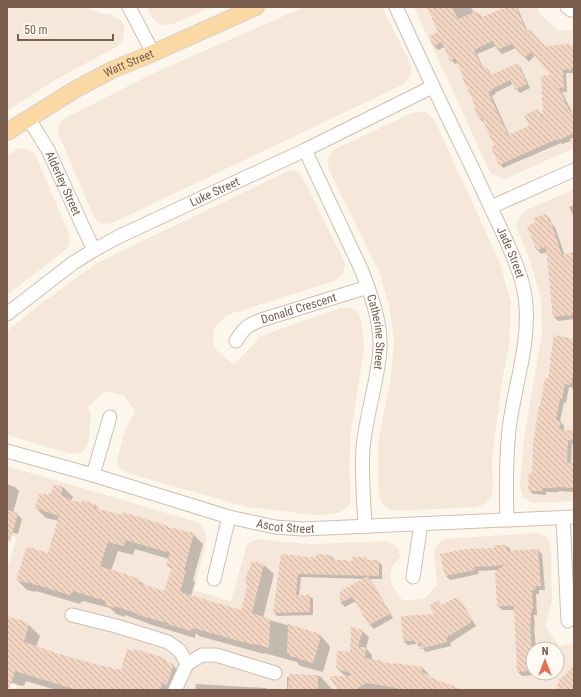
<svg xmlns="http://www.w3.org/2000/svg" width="581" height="697" viewBox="0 0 581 697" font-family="'Roboto Condensed',sans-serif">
<defs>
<pattern id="building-back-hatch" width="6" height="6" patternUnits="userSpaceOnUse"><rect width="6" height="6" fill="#f3d5c3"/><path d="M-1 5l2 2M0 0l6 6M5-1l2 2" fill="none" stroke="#cab0a1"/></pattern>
</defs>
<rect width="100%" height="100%" fill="#fdf6ec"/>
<path fill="#f5e8da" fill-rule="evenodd" d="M7,7H83L100,13L110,14L122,21L124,27V34L122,41L118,46L55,80L7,111Z
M147,7H211L173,24L163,25L156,22L152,17Z
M304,7H382L411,65V72L409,78L404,84L112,223L103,224L98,222L94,217L58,133V127L61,122L67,117L156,72Z
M414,7H537L540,14L558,31L574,30V148L505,179L491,174Z
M418,112H425L434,119L500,263L511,303L509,345L502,381L492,459L493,488L491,497L485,504L475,507L397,511L388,509L381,502L379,495L378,444L391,376L394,338L389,306L380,274L332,176L328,166L329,156L333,150L412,113Z
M18,148L28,150L35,154L69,234L70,243L67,249L7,295V156Z
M293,170L298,172L303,178L345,263L344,272L337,280L227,315L213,329L214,348L234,365L261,336L340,308H352L358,312L362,322L364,349L351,432L349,470L351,493L350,504L342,511L334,514L314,515L247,507L127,473L119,467L117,460L124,434L135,411L124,395L105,391L88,407L91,416L88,445L81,453L72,454L7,435V331L43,302L97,263L286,172Z
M574,189V501L532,503L523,497L520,487L524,438L542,333L541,299L530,261L516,226L520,216L527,210Z
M7,466L197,522L203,528L207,538L194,590L231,601L247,544L257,539L281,542L313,544L387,541L395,545L399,550L400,557L392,567L390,576L392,585L402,600H413L425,598L437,585L434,553L437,545L444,539L536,533L543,535L549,540L551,550L552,601L545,626L560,646L574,643V690H15L17,683L7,680V569L17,537L7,534ZM533,649H557V673H533Z"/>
<path fill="#0003" fill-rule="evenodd" d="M428,7H471L474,13L477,12L481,16L482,19L510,7H517L518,9L528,32L545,47L569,45L571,47H574V73H566L567,93L566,92H562L572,112L574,111V137L570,139L571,141L562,144L561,143L503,168L500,164L496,146L485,122L484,123L480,119L478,108L458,63L455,64L451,60L445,47L438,50L434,46L430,37L439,33ZM496,46L498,50L502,54L516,48L529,62L535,55L553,76L544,116L538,111L530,127L509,135L492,96L496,94L495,93L513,84L516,89L520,93L530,88L521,68L518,64L491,75L489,71L486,67L483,68L477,54Z
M574,205V217L569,207Z
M546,215L550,219L552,224L555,227L565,256H574V319L558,321L553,316L547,252L541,254L537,249L536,224Z
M574,340V388L569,387L566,403L564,402L560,421L564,426V430L574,432V444H572L571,464H574V492L559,491V492H546V495L533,494L529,490L533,474L549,380Z
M7,484L15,487L19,491L13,513L17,514L22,519L18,534L7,531Z
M63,487L73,497L71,501L82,504L83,502L95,505L100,510L193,534L203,544L193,580L195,582L191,596L242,611L248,585L246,582L264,565L274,574L263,618L320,635L329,645V646L330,648L323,672L300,666L297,662L264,653V654L199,636L196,633L195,638L149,624L147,623L125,615V617L116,614L110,608L83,601L82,602H81L80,604L36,591V592L27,590L17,580L49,554L59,521L46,518L36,508L49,496ZM135,549L169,559L167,565L172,569L165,592L147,587L139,580L111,571L118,551L133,555Z
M507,546L511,550V551L538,550L542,554L545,590H539V594H536L537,615H534L535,627H534L536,649H533V673H537V675L522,676L518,672L515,610H502L498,606L496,570L478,571L479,574L450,580L446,576L495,549Z
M282,555L317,559V555L331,556L335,560L353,562L365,558L369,561H378L382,565V579H369L372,582L393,618L374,629L370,625L356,601L345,607L341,603V592L366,579L301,577L299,596H309L313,599V615L277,616L274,612Z
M457,599L462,603L476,626L450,643L451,646L426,652L422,648V647H420L417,644L408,645L403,641L436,615L438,601L443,606Z
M7,617L27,623L40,636L36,647L71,658L121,672L164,659L168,663L173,665L184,676L180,690H56L26,681L24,686L22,685V686L7,682Z
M362,631L369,637L366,648L372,655V660L382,663L423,668L429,675V676L431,678L436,682L447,684L463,690H338L349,677L344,675L337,668L351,653Z
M290,675L320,676L332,689V690H287V677H290Z
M196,684L266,688L268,690H195Z"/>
<path fill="url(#building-back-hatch)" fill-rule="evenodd" d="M427,7H452L458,19L477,11L480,18L507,7H516L527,32L530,29L545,46L569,44V46H574V69L563,70L564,91L562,88H559L570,112L574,110V133L557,141V139L499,165L491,147L494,146L482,118L479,119L474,109L476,108L462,77L463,76L455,58L450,61L442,42L433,46L429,36L438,32ZM493,41L497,50L511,44L524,58L531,52L551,75L541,76L543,120L538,109L524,115L529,126L508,135L488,92L493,90L492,89L510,80L515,90L527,84L518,63L490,75L486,66L482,68L474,50Z
M546,214L549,222H551L562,255L574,252V315L553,317L546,247L536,250L527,226L535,223L533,218Z
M554,335L574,339V369L571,385L565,384L562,399H560L556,420L561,421L559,429L574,431V441L568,440L567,463H574V488L555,487V488H542V491H528L529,473H532L533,444L539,406H540L545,378L548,379L551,360H550Z
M54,484L63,487L61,495L69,499L81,503L82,500L95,504L94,508L122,515L123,512L168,526V527L194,533L184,571H186L180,592L241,610L248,583H245L248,570L249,571L252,561L264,564L252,613L270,619L269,648L255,644L254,645L193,628V629H191V631L184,629L167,624V623L138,615V614L115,606V608L105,605L106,601L73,591L72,593H71L70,595L27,582L26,583L16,580L26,549H27L28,547L48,553L59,516L35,508L40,493L48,495L49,493L51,494ZM126,540L170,553L166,565L172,567L164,591L140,584L141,581H139L140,579L100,566L108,542L124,546Z
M7,510L18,513L10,542L7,541Z
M494,545H507V551L538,549L541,586H535L536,590H532L533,611H531V623H530L532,653H533V671L517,672L514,606H497L495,571L506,564L496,566L474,567L475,570L445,576L440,554L467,549L494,548Z
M281,554L316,558V554L331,555V559L352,561V557H366V560H379V576L298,574L296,595H310V612L273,613Z
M368,576L390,614L369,625L352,597L340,603V591Z
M454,598H458L473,621L446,638L447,642L420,649L422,643L415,644V641H403L401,616L434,614L429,606L438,600L442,605Z
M7,616L27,622V623L29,624L24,642L71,658L95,664L121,670L127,649L134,651L135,649L165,658L164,661L174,664L167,685L162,683L160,690H77L15,671L9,689H7Z
M288,624L320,634L319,637H321L313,663L290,656V654L287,653Z
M351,627L363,630L358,647H366L365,658L382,661V662L394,664L395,663L423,667L422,672L430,676V677L462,690H405L398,689L397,688L366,683L355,690H337L329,676H350V673L336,669L337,651L350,652Z
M574,666V690H556L559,680Z
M289,674L318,675V690H288Z"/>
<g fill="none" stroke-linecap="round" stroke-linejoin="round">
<defs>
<g id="minor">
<path d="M129,7L153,53"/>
<path id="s1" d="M396,7C420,59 444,111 470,163C482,189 494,214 506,240C515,261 525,283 526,306C529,348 514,388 509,429C506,459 506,490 507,520"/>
<path d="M567,7L571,10"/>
<path id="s2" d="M29,119L48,150L83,227L94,250"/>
<path id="s3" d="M305,150L362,271C371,295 381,322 380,348C378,382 366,414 363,448C361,474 364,501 365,527"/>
<path d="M491,207L574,170"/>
<path id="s4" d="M7,314L73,263L94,250L120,236L305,150L432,87"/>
<path id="s5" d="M236,341C244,328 246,326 261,320L368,287"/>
<path id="s6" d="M7,451L93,475L229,517L275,527L303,529L574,517"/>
<path d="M93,475L110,417"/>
<path d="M563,517L568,621"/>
<path d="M413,577L421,524"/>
<path d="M214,579L229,517"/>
<path d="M72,615L116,626L168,642L180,651L187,664L175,690"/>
<path d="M187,664L202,655H216L275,673"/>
</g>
<g id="major">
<path id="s7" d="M7,132L76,89L112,70L153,53L256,7"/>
</g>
</defs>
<use href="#minor" stroke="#d1beb0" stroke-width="15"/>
<use href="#major" stroke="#dad1cd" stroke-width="18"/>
<use href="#minor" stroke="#fff" stroke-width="13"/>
<use href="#major" stroke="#fbd9a5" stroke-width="16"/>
</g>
<g text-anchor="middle" stroke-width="3.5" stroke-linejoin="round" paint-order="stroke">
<g font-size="12" fill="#7a5c4d" stroke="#fffaf3">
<text dy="4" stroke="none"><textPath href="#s7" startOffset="140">Watt Street</textPath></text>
<text dy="4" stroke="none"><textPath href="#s2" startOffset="73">Alderley Street</textPath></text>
<text dy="4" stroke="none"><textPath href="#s4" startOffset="242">Luke Street</textPath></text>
<text dy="4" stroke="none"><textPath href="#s1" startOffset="271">Jade Street</textPath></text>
<text dy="4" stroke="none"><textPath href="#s5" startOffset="73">Donald Crescent</textPath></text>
<text dy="4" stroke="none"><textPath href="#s3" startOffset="197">Catherine Street</textPath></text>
<text dy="4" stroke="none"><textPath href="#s6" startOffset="289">Ascot Street</textPath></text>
</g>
</g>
<rect width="581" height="697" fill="none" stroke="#7a5c4d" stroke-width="16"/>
<g transform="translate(545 661)"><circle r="19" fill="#fffaf3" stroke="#cabbb1"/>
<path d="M0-3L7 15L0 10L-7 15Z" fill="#e76f51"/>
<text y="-6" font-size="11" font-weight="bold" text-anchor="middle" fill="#7a5c4d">N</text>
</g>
<path d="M18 34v6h95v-6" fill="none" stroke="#7a5c4d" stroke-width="2"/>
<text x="24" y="34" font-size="12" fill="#7a5c4d" stroke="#fffaf3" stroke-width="3" paint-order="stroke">50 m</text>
</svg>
